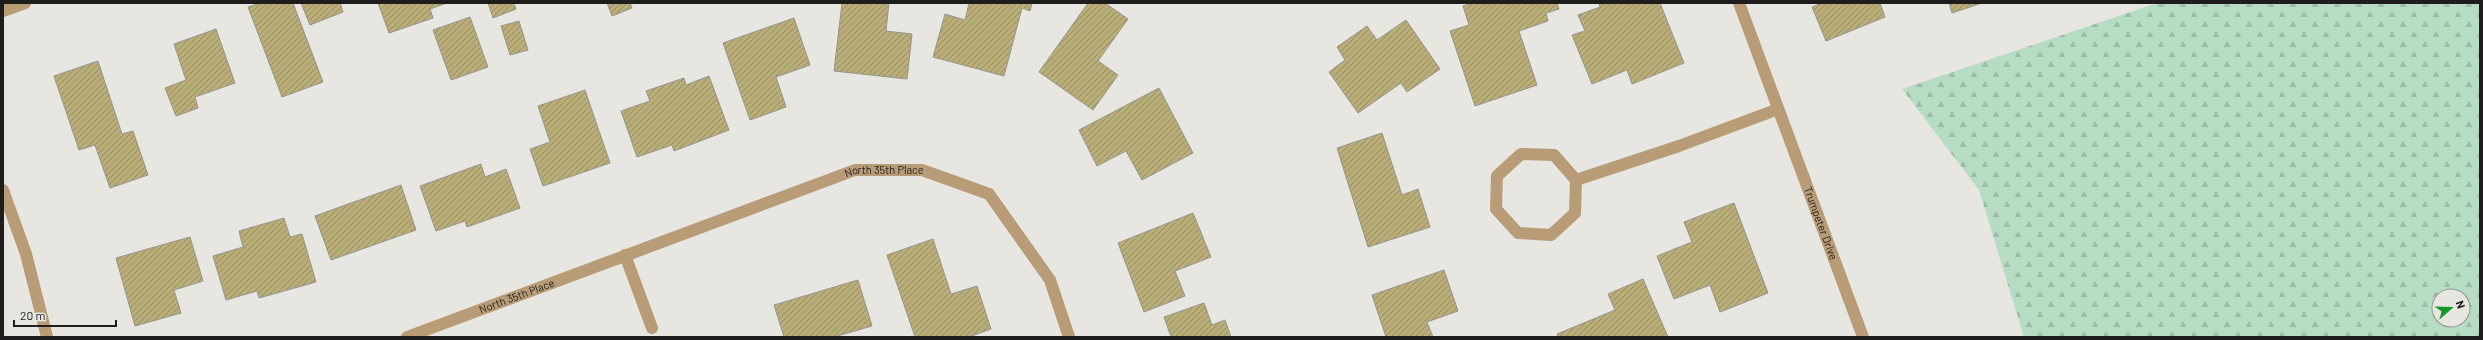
<svg xmlns="http://www.w3.org/2000/svg" width="2483" height="340" viewBox="0 0 2483 340" font-family="Barlow,sans-serif">
<defs>
<pattern id="forest-firs" width="22" height="20" patternUnits="userSpaceOnUse"><rect width="22" height="20" fill="#b7dcc4"/><path d="M5 1l3.5 6h-7zM16 11l3.5 6h-7z" fill="#9dbca8"/></pattern>
<pattern id="building-hatch" width="6" height="6" patternUnits="userSpaceOnUse"><rect width="6" height="6" fill="#b9ae78"/><path d="M-1 1l2-2M0 6l6-6M5 7l2-2" fill="none" stroke="#968d62"/></pattern>
</defs>
<rect width="100%" height="100%" fill="#e7e6e1"/>
<path fill="url(#forest-firs)" fill-rule="evenodd" d="M2157,3H2480V337H2024L1979,190L1902,89ZM2439,296H2463V320H2439Z"/>
<path fill="url(#building-hatch)" stroke="#95948f" d="M260,3H293L323,82L282,97L248,7Z
M301,3H340L343,12L310,25Z
M378,3H447L430,9L433,18L389,33Z
M488,3H514L516,9L493,18Z
M607,3H630L632,8L612,16Z
M842,3H889L886,31L912,34L907,79L834,71Z
M969,3H1032L1030,11L1022,8L1004,76L933,57L945,14L965,20Z
M1088,3H1105L1128,19L1098,61L1118,75L1093,110L1039,72Z
M1472,3H1557L1559,9L1546,13L1548,21L1519,31L1537,85L1475,106L1450,31L1469,25L1463,6Z
M1599,3H1660L1684,63L1632,84L1627,70L1592,84L1572,35L1585,31L1578,15L1600,7Z
M1822,3H1880L1885,17L1826,41L1812,7Z
M1949,3H1982L1952,13Z
M470,17L488,67L451,80L433,30Z
M794,18L810,65L776,77L786,107L750,120L723,43Z
M1406,20L1440,69L1407,92L1401,83L1358,113L1329,72L1345,60L1337,47L1367,26L1377,40Z
M519,21L528,50L510,55L501,26Z
M216,29L235,83L195,97L198,108L176,116L165,88L186,80L174,44Z
M98,61L122,134L133,131L148,175L110,188L95,145L79,150L54,76Z
M709,76L729,130L674,151L672,145L637,157L621,111L650,101L646,91L684,78L686,85Z
M1159,88L1193,153L1142,180L1126,151L1097,166L1079,130Z
M585,90L610,163L543,186L530,149L550,142L538,106Z
M1382,133L1402,195L1418,189L1430,227L1368,247L1337,148Z
M481,164L485,177L506,169L520,208L467,227L465,221L436,231L420,186Z
M401,185L416,230L331,260L315,216Z
M1734,203L1768,293L1720,312L1710,285L1674,299L1657,256L1692,242L1684,222Z
M1193,213L1211,257L1175,271L1185,296L1144,312L1118,243Z
M284,218L290,237L302,234L316,282L259,298L257,291L226,300L213,256L243,247L239,231Z
M190,237L203,281L174,290L181,313L135,326L116,258Z
M933,239L951,294L977,286L991,329L969,337H915L887,255Z
M1444,270L1458,311L1427,322L1433,337H1386L1372,295Z
M1643,279L1668,337H1558L1557,334L1615,310L1608,294Z
M858,280L872,326L834,337H784L774,305Z
M1204,303L1212,325L1225,320L1231,337H1171L1164,317Z"/>
<g fill="none" stroke-linecap="round" stroke-linejoin="round">
<g stroke="#b89c78" stroke-width="12">
<path id="s1" d="M1739,3L1863,337"/>
<path d="M3,11L25,3"/>
<path d="M1521,154L1554,155L1576,180L1575,213L1551,235L1518,233L1496,209L1497,176Z"/>
<path d="M1576,180L1679,146L1778,109"/>
<path d="M3,190L26,254L47,337"/>
<path d="M625,255L652,328"/>
<path id="s2" d="M407,337L855,170H922L989,194L1050,280L1069,337"/>
</g>
</g>
<g text-anchor="middle" stroke-width="3.5" stroke-linejoin="round" paint-order="stroke">
<g font-size="11" fill="#1e1d1c" stroke="#e7e6e1">
<text dy="4" stroke="none"><textPath href="#s2" startOffset="507">North 35th Place</textPath></text>
<text dy="4" stroke="none"><textPath href="#s1" startOffset="235">Trumpeter Drive</textPath></text>
<text dy="4" stroke="none"><textPath href="#s2" startOffset="117">North 35th Place</textPath></text>
</g>
</g>
<rect width="2483" height="340" fill="none" stroke="#1e1d1c" stroke-width="8"/>
<g transform="translate(2451 308) rotate(70)"><circle r="19" fill="#e7e6e1" stroke="#979692"/>
<path d="M0-3L7 15L0 10L-7 15Z" fill="#12982e"/>
<text y="-6" font-size="11" font-weight="bold" text-anchor="middle" fill="#1e1d1c">N</text>
</g>
<path d="M14 320v6h102v-6" fill="none" stroke="#1e1d1c" stroke-width="2"/>
<text x="20" y="320" font-size="12" fill="#1e1d1c" stroke="#e7e6e1" stroke-width="3" paint-order="stroke">20 m</text>
</svg>
